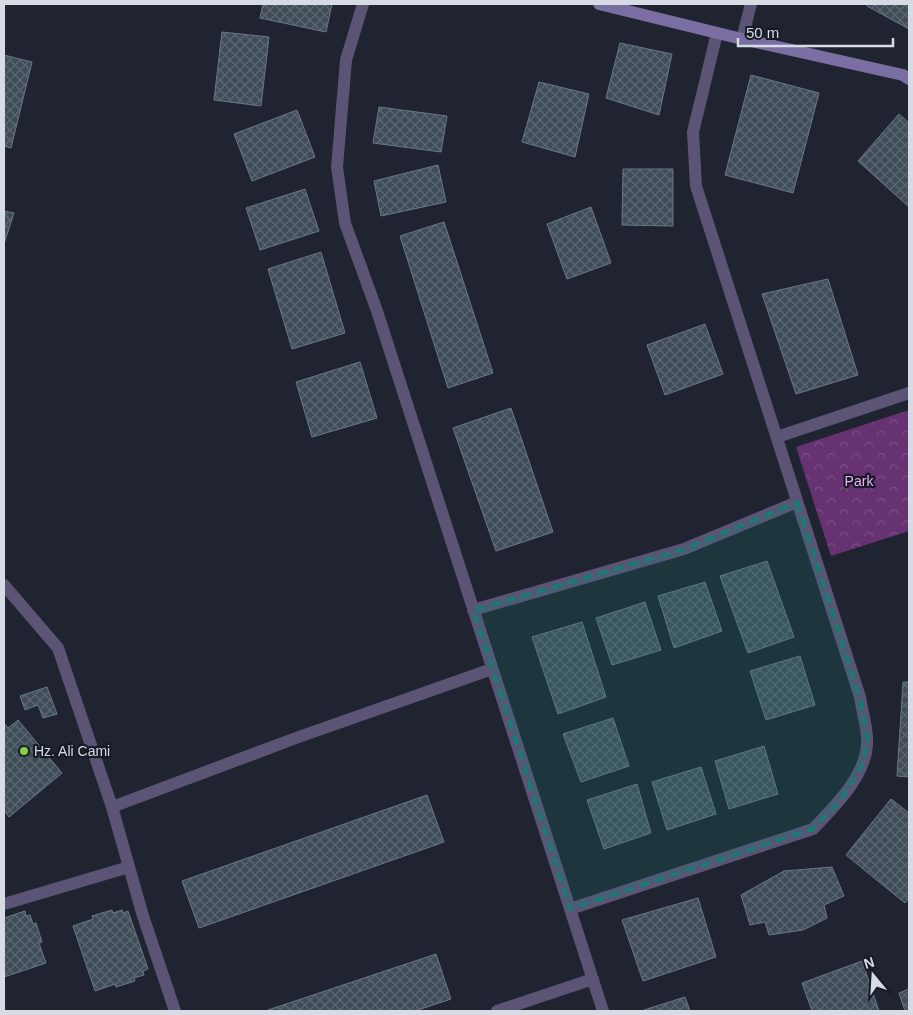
<svg xmlns="http://www.w3.org/2000/svg" width="913" height="1015" viewBox="0 0 913 1015" font-family="Helvetica,sans-serif">
<defs>
<pattern id="park-crowns" width="20" height="18" patternUnits="userSpaceOnUse" patternTransform="scale(1.25)"><rect width="20" height="18" fill="#673271"/><path d="M2 6a3 3 0 1 1 6 0M12 15a3 3 0 1 1 6 0" fill="none" stroke="#7c4f85"/></pattern>
<pattern id="building-cross-hatch" width="8" height="8" patternUnits="userSpaceOnUse" patternTransform="scale(1.25)"><rect width="8" height="8" fill="#404d58"/><path d="M0 0l8 8M0 8l8-8" fill="none" stroke="#5b6670"/></pattern>
</defs>
<rect width="100%" height="100%" fill="#1f2430"/>
<path fill="url(#park-crowns)" d="M909,410V531L831,556L796,447Z"/>
<path fill="url(#building-cross-hatch)" stroke="#6a7883" d="M263,4H332L326,32L260,18Z
M868,4H909V29L867,6Z
M222,32L269,37L261,106L214,100Z
M620,43L672,54L659,115L606,98Z
M4,55L32,62L11,148L4,146Z
M751,75L819,93L793,193L725,175Z
M539,82L589,94L575,157L522,142Z
M379,107L447,116L441,152L373,143Z
M297,110L315,157L252,181L234,134Z
M899,114L909,123V207L858,161Z
M438,165L446,202L381,216L374,181Z
M623,169H673V226L622,225Z
M305,189L319,231L260,250L246,208Z
M591,207L611,263L567,279L547,224Z
M4,211L14,213L4,244Z
M444,222L493,373L448,388L400,236Z
M321,252L345,333L292,349L268,269Z
M828,279L858,375L796,394L762,294Z
M705,324L723,374L665,395L647,345Z
M360,362L377,418L312,437L296,382Z
M511,408L553,532L496,551L453,428Z
M767,561L794,637L748,653L720,576Z
M705,582L722,631L674,648L658,596Z
M645,602L661,650L612,665L596,618Z
M582,622L606,697L558,714L532,637Z
M800,656L815,705L766,720L750,671Z
M903,682H909V777L897,776Z
M47,687L57,714L43,718L38,705L25,710L20,696Z
M613,718L629,766L581,782L563,734Z
M18,720L62,773L9,817L4,810V723L8,728Z
M764,746L778,794L729,809L715,761Z
M701,767L716,814L667,830L652,782Z
M637,784L651,833L604,849L587,800Z
M427,795L444,842L199,928L182,881Z
M891,799L909,813V898L905,903L846,855Z
M832,867L844,896L824,905L827,918L803,930L769,935L765,922L750,925L741,895L784,871Z
M698,898L716,957L643,981L622,920Z
M112,910L113,913L122,910L123,913L128,911L148,969L143,971L144,975L134,978L135,981L116,987L115,984L95,991L73,926L93,919L92,916Z
M25,911L26,916L30,915L33,924L36,923L42,942L39,943L46,963L4,977V918Z
M436,954L451,999L415,1011H265Z
M862,961L879,1011H812L802,983Z
M909,989V1011H905L899,993Z
M685,997L690,1011H641Z"/>
<g fill="none" stroke-linecap="round" stroke-linejoin="round">
<path stroke="#5b5475" stroke-width="12" d="M363,4L346,60L337,167L345,223L377,311L603,1011
M742,39L751,4
M777,437L909,393
M4,585L58,648L112,807L143,916L175,1011
M473,610L684,549L797,502
M112,807L296,738L492,669
M4,904L129,867
M570,909L813,829C835,806 869,773 867,739C867,726 862,711 860,697L696,186L693,132L717,33
M497,1011L593,979"/>
<path stroke="#7a6ea2" stroke-width="12" d="M599,4L742,39L903,75L909,79"/>
</g>
<path fill="#197b74" fill-opacity="0.2" stroke="#197b74" stroke-width="4" stroke-dasharray="10 6" stroke-linejoin="round" d="M797,502L860,697L868,740L862,766L840,801L813,829L570,909L473,610L684,549Z"/>
<circle fill="#8ace47" stroke="#161b26" stroke-width="2" cx="24" cy="751" r="5"/>
<g text-anchor="middle" stroke-width="4.5" stroke-linejoin="round" paint-order="stroke">
<g font-size="14" fill="#edb0f9" stroke="#161b26">
<text x="859" y="486">Park</text>
</g>
<g font-size="14" fill="#d7dbe3" stroke="#161b26" text-anchor="start">
<text x="34" y="756">Hz. Ali Cami</text>
</g>
</g>
<rect width="913" height="1015" fill="none" stroke="#d7dbe3" stroke-width="10"/>
<g transform="translate(873 975) rotate(342)" stroke="#161b26" stroke-width="4" paint-order="stroke">
<path d="M0-4L9 19L0 12L-9 19Z" fill="#d7dbe3"/>
<text y="-8" font-size="14" font-weight="bold" text-anchor="middle" fill="#d7dbe3">N</text>
</g>
<path d="M738 38v8h155v-8" fill="none" stroke="#d7dbe3" stroke-width="2.5"/>
<text x="746" y="38" font-size="15" fill="#d7dbe3" stroke="#161b26" stroke-width="4" paint-order="stroke">50 m</text>
</svg>
